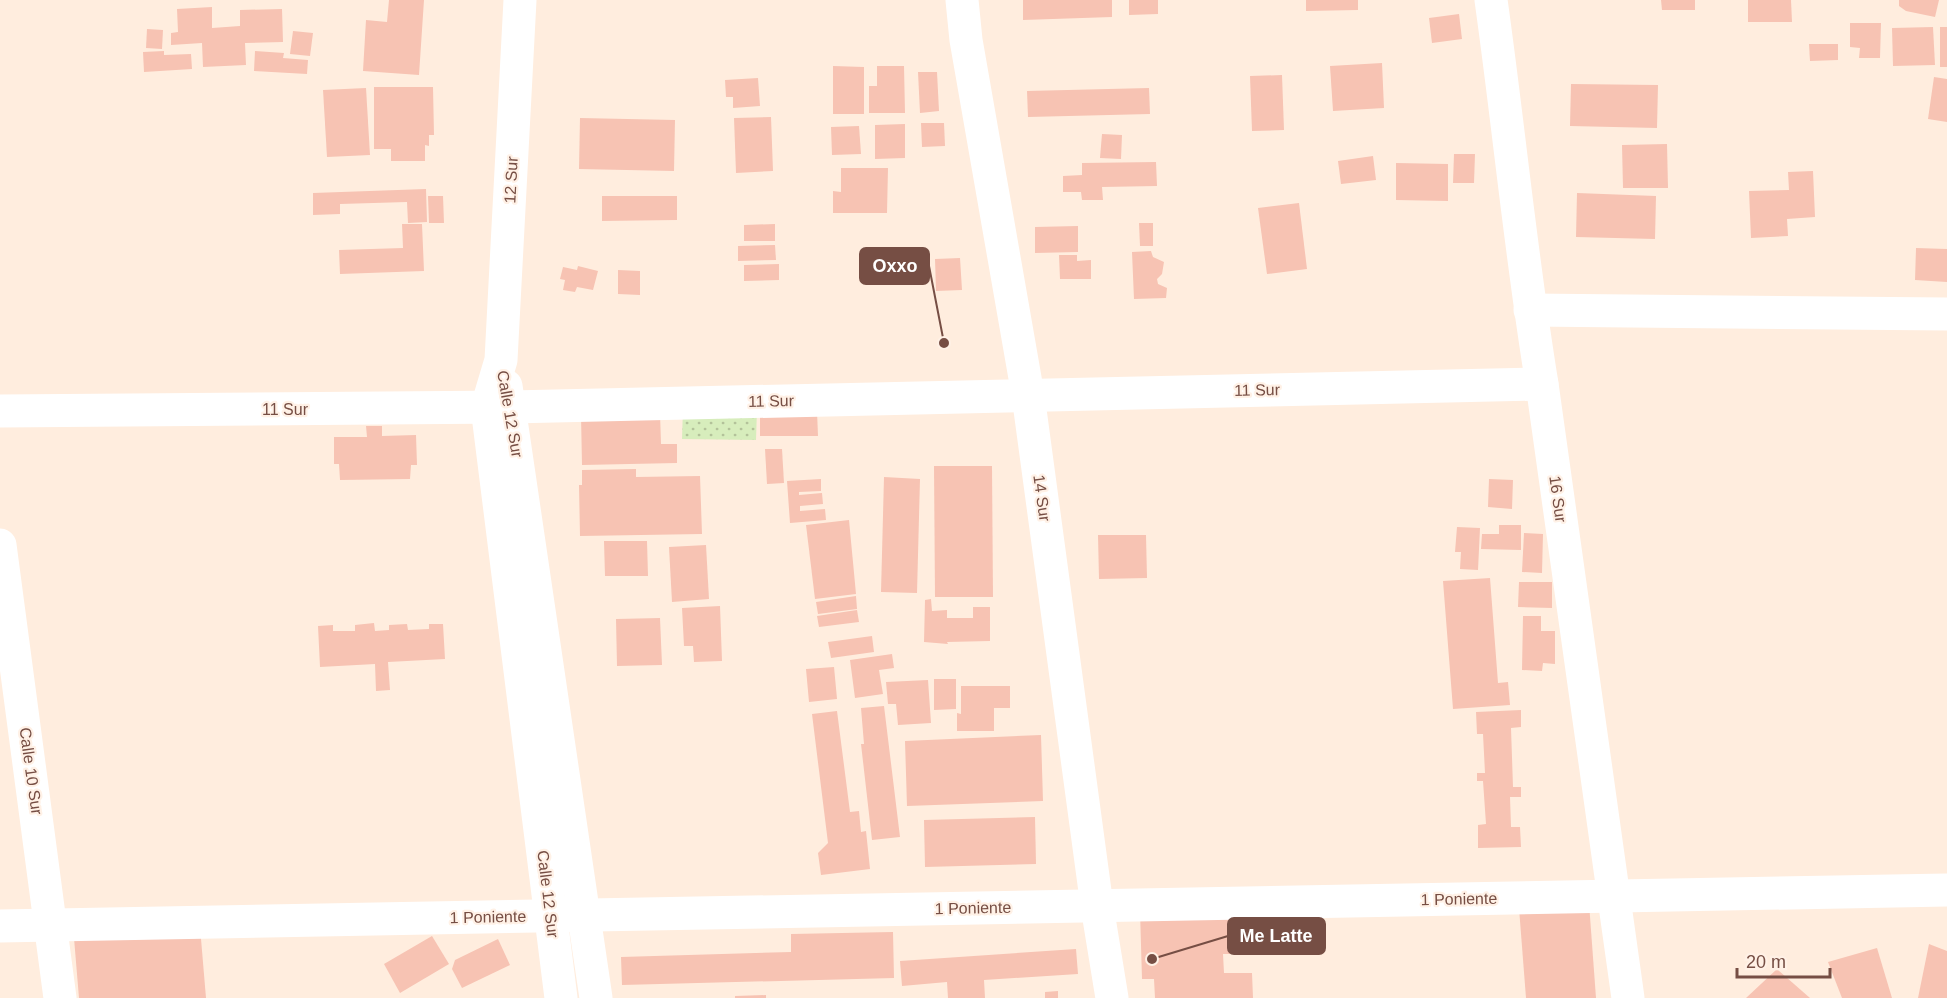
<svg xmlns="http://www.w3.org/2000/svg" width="1947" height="998" font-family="Helvetica,sans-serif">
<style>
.grass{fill:url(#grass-dots)}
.building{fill:#f7c3b3}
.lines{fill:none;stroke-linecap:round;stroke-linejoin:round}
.street{stroke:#fff;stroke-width:33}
.secondary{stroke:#fff;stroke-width:33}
.labels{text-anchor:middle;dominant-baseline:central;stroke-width:4.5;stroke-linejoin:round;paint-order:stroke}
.street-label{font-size:16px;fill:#764e44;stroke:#fff1e6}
.leader{fill:none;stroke:#764e44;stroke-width:2}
.callout-dot{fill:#764e44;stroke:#fff1e6;stroke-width:2}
.callout{fill:#764e44;stroke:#764e44;stroke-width:2}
.callout-label{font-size:18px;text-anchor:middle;font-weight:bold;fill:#fff}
</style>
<defs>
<pattern id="grass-dots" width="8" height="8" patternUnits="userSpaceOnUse" patternTransform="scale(1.5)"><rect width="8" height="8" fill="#d7edbc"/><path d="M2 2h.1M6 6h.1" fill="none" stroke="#b3c29a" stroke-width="1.8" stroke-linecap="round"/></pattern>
</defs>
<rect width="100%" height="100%" fill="#ffedde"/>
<!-- grass -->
<path class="grass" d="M683,407L757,408L756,440L682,439Z"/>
<!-- building -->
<g class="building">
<path d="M389,0H424L419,75L363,71L366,20L387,22Z"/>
<path d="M1023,0H1112V17L1023,20Z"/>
<path d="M1129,0H1158V14L1129,15Z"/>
<path d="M1306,0H1358V10L1306,11Z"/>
<path d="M1661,0H1695V10H1662Z"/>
<path d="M1748,0H1791L1792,22H1748Z"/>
<path d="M1899,0H1939L1935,17L1906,11L1899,6Z"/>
<path d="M212,7V28L240,26V10L282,9L283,42L245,43L246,65L203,67L202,43L171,45V33L178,32L177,9Z"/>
<path d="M1459,14L1462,39L1432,43L1429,18Z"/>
<path d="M1850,23H1881L1880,58H1859L1860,48L1850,47Z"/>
<path d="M1933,27L1935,65L1893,66L1892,28Z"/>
<rect x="1940" y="27" width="7" height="40"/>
<path d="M147,29L163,30L162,49L146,48Z"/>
<path d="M293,31L313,33L310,56L290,54Z"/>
<path d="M1809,44H1838V60L1810,61Z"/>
<path d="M164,51V55L191,54L192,69L144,72L143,52Z"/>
<path d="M255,51L284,53L283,58L308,60L307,74L254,71Z"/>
<path d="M1382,63L1384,108L1333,111L1330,66Z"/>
<path d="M833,66L864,67V114H833Z"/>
<path d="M877,66H904L905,113H869V86H877Z"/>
<path d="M918,72H937L939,111L920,113Z"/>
<path d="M1282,75L1284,130L1252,131L1250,76Z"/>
<path d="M1934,77L1947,79V122L1928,119Z"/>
<path d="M758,78L760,106L733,108V97H726L725,80Z"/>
<path d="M1571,84L1658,85L1657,128L1570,126Z"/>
<path d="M374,87H433L434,135H429V146L425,145V161H391V149H374Z"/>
<path d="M366,88L370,155L327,157L323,90Z"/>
<path d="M1149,88L1150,114L1028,117L1027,91Z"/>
<path d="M771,117L773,171L736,173L734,118Z"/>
<path d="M580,118L675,120L674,171L579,169Z"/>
<path d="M921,123H944L945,146L922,147Z"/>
<path d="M905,124V158L875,159V125Z"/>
<path d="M859,126L861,154L832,155L831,127Z"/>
<path d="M1102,134L1122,135L1121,159L1100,158Z"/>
<path d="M1667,144L1668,188H1623L1622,145Z"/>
<path d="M1454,154H1475L1474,183H1453Z"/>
<path d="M1373,156L1376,180L1341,184L1338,161Z"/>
<path d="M1156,162L1157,186L1102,187L1103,200H1082L1081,192H1063V176L1082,175V163Z"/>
<path d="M1396,163L1448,164V201L1396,200Z"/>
<path d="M841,168H888L887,213H833V191L841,192Z"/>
<path d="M1813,171L1815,217L1787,219L1788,236L1751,238L1749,191L1789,190L1788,172Z"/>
<path d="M426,189L427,222L408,223L407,202L340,204V214L313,215V193Z"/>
<path d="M1577,193L1656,196L1655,239L1576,237Z"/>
<path d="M428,196H443L444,223H429Z"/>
<path d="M602,196H677V220L602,221Z"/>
<path d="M1299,203L1307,269L1267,274L1258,208Z"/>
<path d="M1139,223H1153V246H1140Z"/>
<path d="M402,224H422L424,271L340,274L339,250L403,248Z"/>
<path d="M775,224V241H744V225Z"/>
<path d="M1078,226V252L1035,253V227Z"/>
<path d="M775,245L776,260L738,261V246Z"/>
<path d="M1916,248L1947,249V282L1915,280Z"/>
<path d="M1151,251L1153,257L1164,262L1162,274L1157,279L1158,284L1167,288L1166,298L1134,299L1132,252Z"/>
<path d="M1059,255H1077V261L1091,260V279H1060Z"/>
<path d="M960,258L962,290L936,291L935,259Z"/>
<path d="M779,264V280L744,281V265Z"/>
<path d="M578,266L598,271L593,290L577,287L575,292L563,290L565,280L560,279L563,267L577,270Z"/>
<path d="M618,270L640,271V295L618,294Z"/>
<path d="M760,410L817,411L818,436H760Z"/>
<path d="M660,413L661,444H677V463L582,465L581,415Z"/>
<path d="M366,426H382V436L416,435L417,465H411L410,479L340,480L339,464H334V437H367Z"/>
<path d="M765,449H782L784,483L767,484Z"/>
<path d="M934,466H992L993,597H935Z"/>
<path d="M636,469V477L700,476L702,534L580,536L579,485H582V470Z"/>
<path d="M884,477L920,479L917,593L881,592Z"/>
<path d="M821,479V491L799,492V495L822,493L823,504L800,506V511L825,509L826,520L790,523L787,481Z"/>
<path d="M1489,479L1513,480L1512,509L1488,507Z"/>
<path d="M849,520L856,594L815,599L806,525Z"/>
<path d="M1499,525H1521V550L1481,549L1482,534H1499Z"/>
<path d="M1457,527L1480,528L1478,570L1460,569L1461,552H1455Z"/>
<path d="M1524,533L1543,534L1542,573L1522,572Z"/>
<path d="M1098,535H1146L1147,578L1099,579Z"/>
<path d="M604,541H647L648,576H605Z"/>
<path d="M706,545L709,599L672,602L669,547Z"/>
<path d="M1490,578L1498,683L1508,682L1510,705L1453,709L1443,581Z"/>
<path d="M1519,582H1552V608L1518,607Z"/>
<path d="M856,596L857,609L818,614L816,602Z"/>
<path d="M931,599L932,611L947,610V618H973V607H990V641L947,642L948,644L924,642L925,600Z"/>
<path d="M720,606L722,661L694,662L693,646H684L682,608Z"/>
<path d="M857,610L859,622L819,627L817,616Z"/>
<path d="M1523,616H1541V631H1555V664L1543,663L1542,671L1522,670Z"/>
<path d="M660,618L662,665L617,666L616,619Z"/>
<path d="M374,623L375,631L389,630V625L407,624L408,630L429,629V624H443L445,659L388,662L390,690L376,691L375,664L320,667L318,626L333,625V631H355V625Z"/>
<path d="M872,636L874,652L831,658L828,642Z"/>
<path d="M892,654L894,668L879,670L883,694L855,698L850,660Z"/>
<path d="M834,667L837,699L809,702L806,669Z"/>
<path d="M934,679H956V709L934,710Z"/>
<path d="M928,680L931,723L898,725L896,704H888L886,682Z"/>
<path d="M961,686H1010V708H994V731H957V713L961,714Z"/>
<path d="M884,706L900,837L872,840L861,744H864L861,708Z"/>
<path d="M1521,710V727L1511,728L1513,787H1521V797H1510L1511,827H1520L1521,847L1478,848V825L1486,824L1483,781H1477V773H1485L1483,734H1477L1476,712Z"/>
<path d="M837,711L850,812L859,811L861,832L866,831L870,869L821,875L818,853L828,843L812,714Z"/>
<path d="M1041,735L1043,801L907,806L905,741Z"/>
<path d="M1035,817L1036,864L925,867L924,820Z"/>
<path d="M1589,903L1596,998H1526L1519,908Z"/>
<path d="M1249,908L1250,954H1223L1224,973H1252L1253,998H1155L1154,979H1142L1140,911Z"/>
<path d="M200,927L206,998H79L74,938Z"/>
<path d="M893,932L894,978L622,985L621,957L791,952V934Z"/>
<path d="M432,936L449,964L400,993L384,964Z"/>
<path d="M498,939L510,965L462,988L452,969L455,960Z"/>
<path d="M1929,944L1947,951V998H1918Z"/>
<path d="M1877,948L1892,998H1842L1828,962Z"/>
<path d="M1076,949L1078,974L984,980L985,998H948L947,982L902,986L900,961Z"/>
<path d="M1777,969L1810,998H1746Z"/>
<path d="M1058,991V998H1045V992Z"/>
<path d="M766,995V998H735V996Z"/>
</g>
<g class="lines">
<!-- street -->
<g class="street">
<path d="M520,0L501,360L487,407L561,998"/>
<path d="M962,0L966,40L1028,395L1097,906L1112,998"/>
<path d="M1491,0C1509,128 1521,257 1542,384L1628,998"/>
<path d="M1530,310L1947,314"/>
<path d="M506,386L596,998"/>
<path d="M0,411L511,407L1542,384"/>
<path d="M0,545L60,998"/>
</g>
<!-- secondary -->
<path class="secondary" d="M0,926L1947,890"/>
</g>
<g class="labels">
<!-- street labels -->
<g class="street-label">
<text transform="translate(511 180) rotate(-87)">12 Sur</text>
<text transform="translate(1257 390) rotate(-1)">11 Sur</text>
<text transform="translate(771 401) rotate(-1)">11 Sur</text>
<text x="285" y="409">11 Sur</text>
<text transform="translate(510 414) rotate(80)">Calle 12 Sur</text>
<text transform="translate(1042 498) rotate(82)">14 Sur</text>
<text transform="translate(1558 499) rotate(82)">16 Sur</text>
<text transform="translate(31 771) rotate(82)">Calle 10 Sur</text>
<text transform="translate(548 894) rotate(83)">Calle 12 Sur</text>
<text transform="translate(1459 899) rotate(-1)">1 Poniente</text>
<text transform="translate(973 908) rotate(-1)">1 Poniente</text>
<text transform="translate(488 917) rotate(-1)">1 Poniente</text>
</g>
</g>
<!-- callouts -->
<path class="leader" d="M944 343L929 266M1152 959L1228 936"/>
<g class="callout-dot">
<circle cx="944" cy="343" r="6"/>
<circle cx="1152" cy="959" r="6"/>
</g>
<g class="callout">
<rect x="860" y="248" width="69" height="36" rx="6"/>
<rect x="1228" y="918" width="97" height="36" rx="6"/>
</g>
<g class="callout-label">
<text x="895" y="272">Oxxo</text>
<text x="1276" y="942">Me Latte</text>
</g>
<!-- scale -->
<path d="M1737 968v9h93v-9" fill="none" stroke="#764e44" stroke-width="3"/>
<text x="1746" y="968" font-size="18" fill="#764e44" stroke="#fff1e6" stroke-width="4.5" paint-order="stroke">20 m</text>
</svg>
